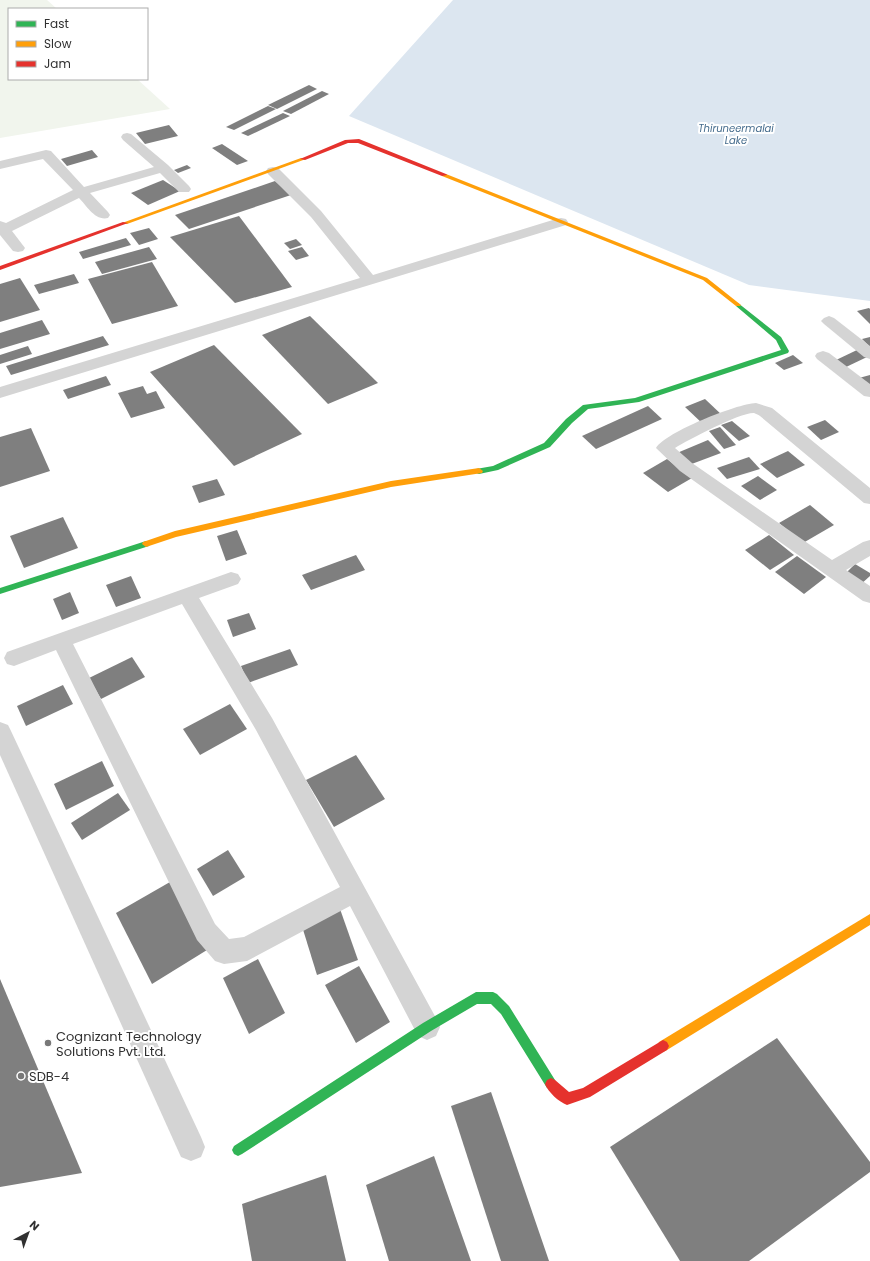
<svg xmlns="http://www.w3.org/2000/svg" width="870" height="1261" font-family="Poppins,sans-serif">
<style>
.green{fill:#f1f5ed}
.water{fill:#dce6f0}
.building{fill:#7f7f7f}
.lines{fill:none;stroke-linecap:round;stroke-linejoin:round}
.street{fill:#d4d4d4;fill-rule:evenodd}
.fast{fill:#30b455;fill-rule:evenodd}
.slow{fill:#ff9f0a;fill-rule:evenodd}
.jam{fill:#e5322d;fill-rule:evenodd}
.poi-dot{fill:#787878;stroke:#fff;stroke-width:1.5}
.labels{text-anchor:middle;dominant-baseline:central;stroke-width:4;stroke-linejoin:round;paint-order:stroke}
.far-water-label{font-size:10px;font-style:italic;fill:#446b8c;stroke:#fff}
.near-poi-label{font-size:13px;fill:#303030;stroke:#fff;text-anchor:start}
</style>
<rect width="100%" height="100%" fill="#fff"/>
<!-- green -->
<path class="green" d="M0,0H47L57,9H9V79H137L170,109L0,138Z"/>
<!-- water -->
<path class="water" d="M453,0H870V301L749,285L349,116Z"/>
<!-- building -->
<g class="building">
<path d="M309,85L317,89L277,109L268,105Z"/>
<path d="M322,91L329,94L291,114L283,111Z"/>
<path d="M268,106L276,109L234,130L226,127Z"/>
<path d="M283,113L290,116L248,136L241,133Z"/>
<path d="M169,125L178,136L145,144L136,133Z"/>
<path d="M222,144L248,161L237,165L212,148Z"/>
<path d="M92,150L98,157L67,166L61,159Z"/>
<path d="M187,165L191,168L178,173L174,170Z"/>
<path d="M163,180L180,191L148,205L131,193Z"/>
<path d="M275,181L291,195L189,229L175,215Z"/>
<path d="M239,216L292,287L235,303L170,237Z"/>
<path d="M149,228L158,239L139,245L130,233Z"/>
<path d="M126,238L131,245L83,259L79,252Z"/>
<path d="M296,239L302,245L290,249L284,243Z"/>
<path d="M149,247L157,259L102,274L95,262Z"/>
<path d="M302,247L309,256L296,260L288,251Z"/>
<path d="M152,262L178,306L112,324L88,279Z"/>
<path d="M74,274L79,283L39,294L34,285Z"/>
<path d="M20,278L40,310L0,322V284Z"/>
<path d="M869,308L870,309V324L857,311Z"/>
<path d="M310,316L378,383L328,404L262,335Z"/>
<path d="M42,320L50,334L0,349V333Z"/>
<path d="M103,336L109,345L11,375L6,366Z"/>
<path d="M870,337V347L862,339Z"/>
<path d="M214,345L302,434L234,466L150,372Z"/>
<path d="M28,346L32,354L0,364V355Z"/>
<path d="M857,350L867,357L844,368L834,361Z"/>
<path d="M793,355L803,363L784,370L775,363Z"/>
<path d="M870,375V386L859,378Z"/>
<path d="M106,376L111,385L68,399L63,390Z"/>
<path d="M143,386L147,394L156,391L165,408L131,418L118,393Z"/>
<path d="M705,399L723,416L703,424L685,407Z"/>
<path d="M648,406L662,419L596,449L582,436Z"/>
<path d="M825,420L839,432L821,440L807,427Z"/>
<path d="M732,421L750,436L739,441L721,425Z"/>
<path d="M720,427L736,445L724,449L709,431Z"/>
<path d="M31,428L50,471L0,487V437Z"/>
<path d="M708,440L721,453L689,465L677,453Z"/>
<path d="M788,451L805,465L777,478L760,464Z"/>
<path d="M749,457L760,469L727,479L717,468Z"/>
<path d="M667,459L692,478L668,492L643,473Z"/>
<path d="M758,476L777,490L760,500L741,486Z"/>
<path d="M217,479L225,495L199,503L192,486Z"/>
<path d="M810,505L834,525L803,543L779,523Z"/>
<path d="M63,517L78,548L24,568L10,536Z"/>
<path d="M237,530L247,554L226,561L217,536Z"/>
<path d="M769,535L794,555L770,570L745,550Z"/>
<path d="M356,555L365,570L311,590L302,575Z"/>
<path d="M797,556L826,577L804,594L775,572Z"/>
<path d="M855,564L870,573V576L860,585L844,575Z"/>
<path d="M131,576L141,598L116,607L106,585Z"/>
<path d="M70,592L79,613L62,620L53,599Z"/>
<path d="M249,613L256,629L233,637L227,620Z"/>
<path d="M290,649L298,665L248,683L241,666Z"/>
<path d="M132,657L145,677L101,699L89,678Z"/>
<path d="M63,685L73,704L26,726L17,706Z"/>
<path d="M230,704L247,729L200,755L183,729Z"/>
<path d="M356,755L385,799L334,827L306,780Z"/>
<path d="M102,761L114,786L66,810L54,784Z"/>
<path d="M118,793L130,810L82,840L71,823Z"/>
<path d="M228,850L245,877L213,896L197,869Z"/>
<path d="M170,882L207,950L152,984L116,913Z"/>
<path d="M340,909L358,960L317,975L301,923Z"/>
<path d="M258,959L285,1013L249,1034L223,978Z"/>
<path d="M359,966L390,1022L356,1043L325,985Z"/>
<path d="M0,979L82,1173L0,1187Z"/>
<path d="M777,1038L870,1162V1172L749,1261H680L610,1147Z"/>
<path d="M491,1092L549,1261H501L451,1106Z"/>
<path d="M434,1156L471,1261H389L366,1185Z"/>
<path d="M326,1175L346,1261H252L242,1204Z"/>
</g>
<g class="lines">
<!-- street -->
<g class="street">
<path d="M127,133L131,134L168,165L189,186L191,189L189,192H179L160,173L90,193L108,212L110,215L108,218C95,221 87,206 79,198L12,231L25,248L23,251L18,252L13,251L0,235V221L6,223L73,190L43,159L0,169V161L46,150L51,151L84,187L154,167L123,140L121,137L123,134Z"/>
<path d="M273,167L278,168L321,211L373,275L556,219L561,218L566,219L568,222L566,225L0,398V387L360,278L311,217L268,174L266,171L268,168Z"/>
<path d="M829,316L834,318L870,346V359L864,357L824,324L821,321L824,318Z"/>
<path d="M823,351L829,353L870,384V397L864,396L817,359L815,356L817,353Z"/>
<path d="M756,403L772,408L870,488V504L864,503L760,416C759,415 756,414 754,413C741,412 688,440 675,448L692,463L832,560L863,542L870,540V556L846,570L870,586V603L863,601L680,471L656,448C666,432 736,404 756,403Z"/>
<path d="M231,572L238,574L241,579L238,584L199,598L272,718L436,1018L440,1027L436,1036L427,1040L418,1036L350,906L247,961L224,964L215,961L197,940L56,650L14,666L7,664L4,658L7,652ZM182,604L256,730L340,887L244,937L229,939L215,924L73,644Z"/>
<path d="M0,722L8,725L11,731L201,1137L205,1147L201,1157L191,1161L181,1157L0,755Z"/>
</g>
<!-- fast -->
<g class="fast">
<path d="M738,303L781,337L789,351L788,353L639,402L588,409L572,423L550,447L498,470L479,474L476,473L475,471L476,469L493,466L544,443L566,419L583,405L635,398L781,350L776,340L736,306V304Z"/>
<path d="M146,541L149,542L150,544L149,546L0,594V588Z"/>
<path d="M476,992H493L497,994L509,1006L555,1080L557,1084L555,1088L551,1090L547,1088L501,1014L491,1004H477L431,1031L242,1154L238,1156L234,1154L232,1150L234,1146L423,1023Z"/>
</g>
<!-- slow -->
<g class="slow">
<path d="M301,158L306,159L127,224L122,223Z"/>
<path d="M442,174H446L707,278L741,305L740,306H736L703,280L442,176Z"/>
<path d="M479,468L483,471L482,473L391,487L176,537L146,547L142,544L143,542L175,531L391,481Z"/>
<path d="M870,914V925L667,1050L663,1052L659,1050L657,1046L659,1042Z"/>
</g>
<!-- jam -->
<g class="jam">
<path d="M359,139L446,174L447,175L442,176L358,143H348L305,160L300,159L345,140Z"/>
<path d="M123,222L128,223L0,270V266Z"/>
<path d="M663,1040L667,1042L669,1046L667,1050L590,1097L567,1105C559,1102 548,1092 545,1084L547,1080L551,1078L555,1080L569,1092L583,1088Z"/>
</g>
</g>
<!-- markers -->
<g class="poi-dot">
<circle cx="48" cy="1043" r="4"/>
<circle cx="21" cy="1076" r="4"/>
</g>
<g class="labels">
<!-- far-water labels -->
<g class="far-water-label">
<text x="736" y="128">Thiruneermalai<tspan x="736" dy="12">Lake</tspan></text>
</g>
<!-- near-poi labels -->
<g class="near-poi-label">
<text x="56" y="1036">Cognizant Technology<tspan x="56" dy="15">Solutions Pvt. Ltd.</tspan></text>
<text x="29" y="1076">SDB-4</text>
</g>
</g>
<!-- legend -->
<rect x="8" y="8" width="140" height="72" fill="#ffffff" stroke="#acacac"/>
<rect x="16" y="21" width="20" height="6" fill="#30b455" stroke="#acacac"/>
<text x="44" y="28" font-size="12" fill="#303030">Fast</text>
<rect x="16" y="41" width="20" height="6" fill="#ff9f0a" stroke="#acacac"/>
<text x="44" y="48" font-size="12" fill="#303030">Slow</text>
<rect x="16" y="61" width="20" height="6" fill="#e5322d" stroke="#acacac"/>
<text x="44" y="68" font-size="12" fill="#303030">Jam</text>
<!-- north arrow -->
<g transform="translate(28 1233) rotate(41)" stroke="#ffffff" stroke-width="3" paint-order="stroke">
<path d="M0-3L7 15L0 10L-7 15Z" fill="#303030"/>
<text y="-6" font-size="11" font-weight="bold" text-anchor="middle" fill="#303030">N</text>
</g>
</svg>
